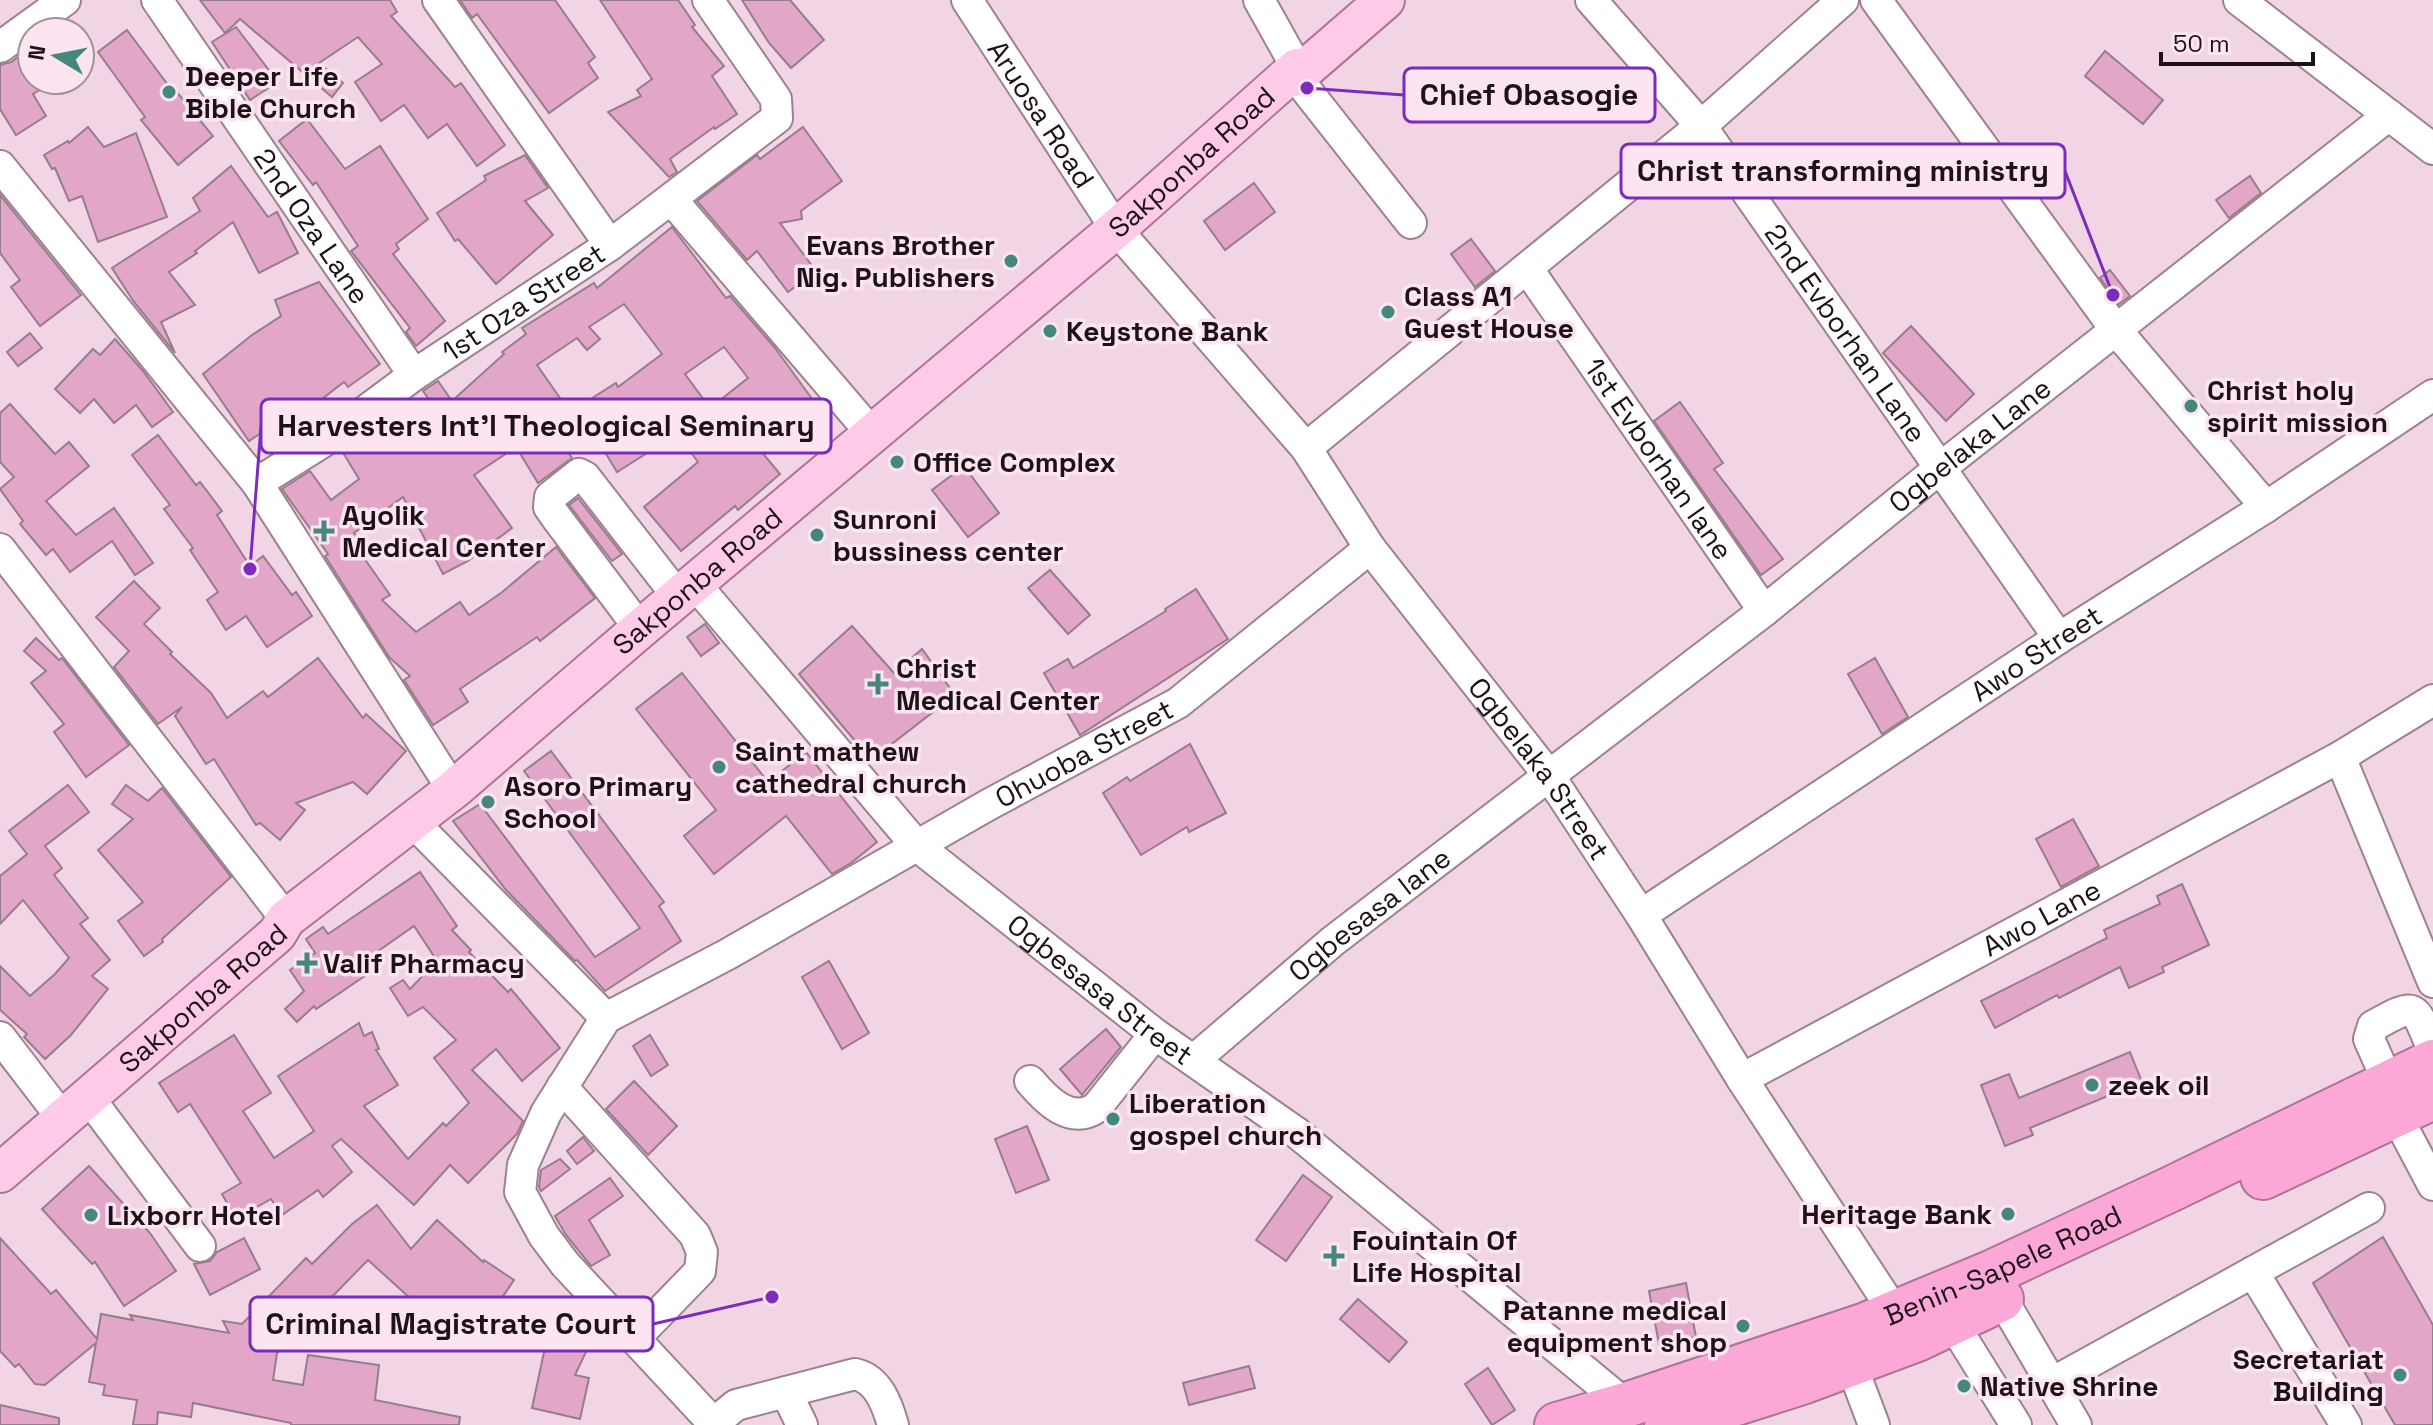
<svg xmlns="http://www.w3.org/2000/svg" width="2433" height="1425" font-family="'Space Grotesk',sans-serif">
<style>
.building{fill:#e2a6c8;stroke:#977d8c;stroke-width:2;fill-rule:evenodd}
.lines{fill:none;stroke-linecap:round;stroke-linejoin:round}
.minor-casing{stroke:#9c8290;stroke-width:34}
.major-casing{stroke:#ad7494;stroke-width:42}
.highway-casing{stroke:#ad7494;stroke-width:48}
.minor{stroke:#fff;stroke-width:30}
.major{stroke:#fdcbe8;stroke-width:38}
.highway{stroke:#fba8d8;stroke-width:44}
.poi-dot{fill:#44877b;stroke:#fce4f1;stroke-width:3}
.labels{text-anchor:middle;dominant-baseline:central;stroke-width:7;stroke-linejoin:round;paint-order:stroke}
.poi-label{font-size:28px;font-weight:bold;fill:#1c1217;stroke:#fce4f1;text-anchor:start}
.street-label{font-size:28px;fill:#1c1217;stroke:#fce4f1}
.leader{fill:none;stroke:#7b2cbf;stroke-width:3}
.callout-dot{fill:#7b2cbf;stroke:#fce4f1;stroke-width:3}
.callout{fill:#fce4f1;stroke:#7b2cbf;stroke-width:3}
.callout-label{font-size:30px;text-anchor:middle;font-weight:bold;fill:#1c1217}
</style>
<rect width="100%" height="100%" fill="#f2d5e5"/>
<!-- building -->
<g class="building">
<path d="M200,0H390L397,12L391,16L455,87L461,83L505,145L477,166L447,124L428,138L404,105L381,121L355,82L382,64L358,37L319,63L343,83L332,97L240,19L225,33Z"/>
<path d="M460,0H555L595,57L588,63L598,78L549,113L477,14L472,18Z"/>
<path d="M600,0H678L695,25L692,27L724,66L712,76L737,114L715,129L714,127L670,159L677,172L669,177L608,112L641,96L637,90L652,79Z"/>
<path d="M742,0H790L824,40L791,68L769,43Z"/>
<path d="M236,27L278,82L250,100L212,42Z"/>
<path d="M127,30L174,93L176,91L213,136L178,165L141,120L145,117L98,52Z"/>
<path d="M32,46V80H56L33,94L46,116L16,135L0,109V65L11,62Z"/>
<path d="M2105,51L2163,100L2143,124L2085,76Z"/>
<path d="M307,119L345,169L380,146L428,219L396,244L399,249L393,254L445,321L416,346L406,332L410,328L351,251L358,246L316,182L313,185L279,141Z"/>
<path d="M88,127L104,147L136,133L167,217L98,242L82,196L69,201L55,168L52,169L44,155L68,141L69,143Z"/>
<path d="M803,127L842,181L801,211L802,219L780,223L816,271L788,292L757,251L747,260L697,201L757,155L760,159Z"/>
<path d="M525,155L548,188L525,201L553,235L496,284L458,239L455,241L437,213L486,180L484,176Z"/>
<path d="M231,166L268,217L277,212L298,253L259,273L233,222L195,251L197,253L169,272L195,305L161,322L175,353L134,302L112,268L200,211L193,198Z"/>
<path d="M2250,176L2261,193L2229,218L2216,200Z"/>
<path d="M1254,183L1275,212L1225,250L1204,221Z"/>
<path d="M0,195L81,295L40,326L11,287L20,280L0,253Z"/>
<path d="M672,227L726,298L730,296L775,348L818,407L760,450L780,474L738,510L735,506L681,551L644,507L698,462L677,434L617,472L578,407L616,383L618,387L662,354L624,304L589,327L600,339L587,350L577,338L537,365L560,398L540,414L555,431L572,458L538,483L516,447L474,475L512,528L468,561L443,574L403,497L354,533L364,547L359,551L390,595L382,600L416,632L460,602L469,615L501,593L556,547L595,598L540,641L537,637L460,689L468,702L433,725L404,680L410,676L389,657L325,556L328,554L282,489L310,471L331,500L359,479L342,451L359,438L362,443L397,425L430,401L423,391L438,381L452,401L504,354L502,352L526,334L522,328L594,283L597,288ZM724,347L748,378L710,408L685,374Z"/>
<path d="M1471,239L1495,271L1475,287L1451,254Z"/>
<path d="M2110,270L2130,296L2119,304L2100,278Z"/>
<path d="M319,282L380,364L348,387L344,382L291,423L286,416L249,441L203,374L252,335L281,316L275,300Z"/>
<path d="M1911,326L1974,394L1946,421L1883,353Z"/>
<path d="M30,333L42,348L18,366L7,352Z"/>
<path d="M115,339L143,371L173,412L152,427L136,405L114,423L94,399L80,413L55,389L93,349L100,355Z"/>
<path d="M1680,402L1723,463L1714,469L1783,559L1761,575L1654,421Z"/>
<path d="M10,404L55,454L69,442L89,466L46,501L76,535L114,508L153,563L135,575L112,541L70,572L53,549L46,555L20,524L23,521L0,489L14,477L0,462V413Z"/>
<path d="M158,435L196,485L200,482L222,511L217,515L250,566L263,556L292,595L296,592L312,616L267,647L246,616L226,630L207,600L218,592L190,550L193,548L164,509L170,505L132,455Z"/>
<path d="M964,466L999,513L968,537L932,490Z"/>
<path d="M578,498L622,554L612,561L569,505Z"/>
<path d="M1050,570L1090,615L1068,634L1028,588Z"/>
<path d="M134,581L160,608L144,624L172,652L170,654L211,693L227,718L263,691L268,697L318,658L363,718L366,714L406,751L367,794L353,782L296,803L305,810L280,840L260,823L256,825L214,759L206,764L175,716L182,707L158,724L114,667L129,651L96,617Z"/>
<path d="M1196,589L1228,639L1080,735L1044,673L1068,659L1073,668L1166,611L1165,609Z"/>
<path d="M705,624L719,643L701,656L687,637Z"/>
<path d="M852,626L894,673L922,649L955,695L871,760L799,674Z"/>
<path d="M36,638L59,660L62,658L129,745L86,777L54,732L64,724L31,683L46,671L24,651Z"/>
<path d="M1875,658L1908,717L1882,734L1848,674Z"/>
<path d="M682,673L768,782L806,752L877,842L851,863L832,874L786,816L714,874L684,836L716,810L636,709Z"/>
<path d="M1190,744L1226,813L1189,832L1187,827L1141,855L1103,793L1127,777L1130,781Z"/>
<path d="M551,751L664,902L659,906L681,941L605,991L577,960L575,961L506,890L453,821L480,804L595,957L640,928L524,771Z"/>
<path d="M68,785L89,812L45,846L62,868L54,875L88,918L80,924L110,960L92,976L108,989L71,1035L45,1059L24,1037L27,1034L0,1010V966L30,996L55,974L69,958L23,900L0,924V876L27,854L9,831Z"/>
<path d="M126,785L148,801L162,788L231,877L162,939L163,942L144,956L118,921L143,902L98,850L133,819L112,804Z"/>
<path d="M2073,819L2099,866L2061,887L2036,839Z"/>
<path d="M420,872L457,926L452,930L471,950L469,952L508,992L511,989L560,1048L522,1081L496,1049L472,1070L523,1121L517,1134L468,1183L450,1165L414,1205L341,1139L332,1146L352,1172L323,1197L318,1190L282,1215L271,1199L236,1219L222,1194L241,1183L190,1104L178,1112L159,1083L234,1035L271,1093L243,1111L274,1158L314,1131L278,1076L359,1023L364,1036L372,1032L379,1049L376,1050L398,1085L364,1106L408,1159L443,1123L446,1126L469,1103L434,1058L456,1040L423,1007L408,1016L390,988L403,980L410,989L437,961L414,926L374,954L381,965L316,1009L314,1006L297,1022L285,1009L304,991L290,970L315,953L306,939L323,927L328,934Z"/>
<path d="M2182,884L2209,945L2162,967L2164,972L2129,988L2120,967L2059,998L2057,995L1995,1028L1981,1001L2107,938L2104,930L2160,904L2157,896Z"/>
<path d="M829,961L869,1033L842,1049L802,977Z"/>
<path d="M1106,1029L1121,1047L1082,1095L1060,1069Z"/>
<path d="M650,1035L668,1065L651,1076L633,1046Z"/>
<path d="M2130,1052L2142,1082L2030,1128L2033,1135L2005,1146L1981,1085L2009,1074L2019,1098Z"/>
<path d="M634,1081L677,1126L648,1155L606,1109Z"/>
<path d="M1027,1126L1049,1180L1016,1193L995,1139Z"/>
<path d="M583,1137L594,1151L577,1164L567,1151Z"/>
<path d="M560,1159L570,1169L541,1191L539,1187L541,1170Z"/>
<path d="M89,1166L150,1233L176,1271L124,1306L95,1262L92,1264L42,1209Z"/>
<path d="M1303,1175L1332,1197L1286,1261L1256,1240Z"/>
<path d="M610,1178L623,1196L589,1220L610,1255L591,1266L566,1235L555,1216Z"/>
<path d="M377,1205L411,1249L437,1220L483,1262L484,1260L514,1280L474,1339L425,1305L422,1309L368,1260L277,1353L273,1380L303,1385L308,1355L379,1365L375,1400L460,1417L459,1425H291V1423L193,1403L191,1417L158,1412L157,1425H133L137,1400L103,1395L105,1385L89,1382L96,1343L45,1385L35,1384L19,1364L15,1367L0,1351V1238L51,1294L56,1290L97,1339L101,1314L133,1320L130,1315L229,1333L223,1321L242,1324L306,1258L312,1264L352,1224Z"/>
<path d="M2383,1237L2433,1325V1425H2395L2313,1283Z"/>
<path d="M244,1238L260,1269L210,1295L194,1264L210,1261L217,1252Z"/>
<path d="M1686,1283L1696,1337L1659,1344L1649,1291Z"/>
<path d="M1358,1299L1407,1342L1389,1362L1340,1319Z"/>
<path d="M554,1318L593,1337L575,1375L589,1378L580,1419L532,1408L546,1343L543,1341Z"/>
<path d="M1249,1366L1255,1388L1189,1405L1183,1383Z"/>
<path d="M1488,1368L1515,1410L1492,1425L1465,1384Z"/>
<path d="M0,1405L59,1418V1425H0Z"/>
</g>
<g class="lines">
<!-- minor casing -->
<g class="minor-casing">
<g id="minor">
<path id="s1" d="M157,0L414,375"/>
<path d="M438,0L610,245"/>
<path id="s2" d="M967,0L1116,229L1306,448L1370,548L1550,777L1641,915L1742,1079L1895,1313L1905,1325"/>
<path d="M1259,0L1297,68"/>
<path id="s3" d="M1591,0L1701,126L2059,638"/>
<path d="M1876,0L2116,330L2266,507"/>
<path d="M2239,0L2433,149"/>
<path d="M0,47L65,0"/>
<path d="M1296,77L1411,223"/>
<path d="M0,166L257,483L453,790"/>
<path d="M672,200L873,435"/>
<path id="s4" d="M1527,268L1764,611"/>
<path d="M1306,448L1701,126L1843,0"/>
<path id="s5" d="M257,483L332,436L414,375L610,245L777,118L776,99L708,0"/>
<path d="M0,549L286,919"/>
<path id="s6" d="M695,584L916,845L1155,1034L1297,1133L1626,1405"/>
<path d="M640,629L556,517L549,507L550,497L579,474L585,477L679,598"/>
<path d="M2340,757L2433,982"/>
<path d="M413,822L606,1018"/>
<path id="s7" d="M1641,915L2059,638L2266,507L2433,395"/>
<path d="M0,1037L63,1119"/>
<path id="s8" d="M1194,1060L1333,941L1764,611L1939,469L2389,115"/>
<path id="s9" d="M1742,1079L2340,757L2433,700"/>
<path d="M1030,1081C1046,1100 1070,1125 1096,1108L1155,1034"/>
<path d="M2388,1082L2369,1039L2373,1026C2419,1001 2413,1004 2433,1050"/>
<path d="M562,1087L695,1235L702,1252L700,1271L635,1338"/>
<path d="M89,1098L200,1246"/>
<path d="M2396,1115L2433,1185"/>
<path d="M2253,1272L2369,1208"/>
<path d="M2002,1299L2076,1425"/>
<path d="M1945,1307L1952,1322L2016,1425"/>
<path d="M1851,1364L1874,1425"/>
<path d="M2052,1383L2253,1272L2346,1425"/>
<path d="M786,1392L802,1425"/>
<path d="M714,1423L736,1405L855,1374C878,1379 887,1404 893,1425"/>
<path id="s10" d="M715,1425L565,1264L544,1236L520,1192L523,1165L546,1113L606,1018L728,954L988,805L1178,703L1370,548"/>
</g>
</g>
<!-- major casing -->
<g class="major-casing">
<g id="major">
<path id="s11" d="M0,1173L277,934L286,919L453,790L640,629L1116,229L1297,68L1296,77L1385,0"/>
</g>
</g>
<!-- highway casing -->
<g class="highway-casing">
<g id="highway">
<path d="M2263,1177L2433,1097"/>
<path id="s12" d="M1557,1425L1626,1405L1866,1325L1991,1273L2171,1189L2433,1062"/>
<path d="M1667,1425L1802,1382L1917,1339L2001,1299"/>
</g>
</g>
<!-- minor -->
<use href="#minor" class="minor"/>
<!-- major -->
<use href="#major" class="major"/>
<!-- highway -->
<use href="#highway" class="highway"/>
</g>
<!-- markers -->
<g class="poi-dot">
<circle cx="169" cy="92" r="8"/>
<circle cx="1011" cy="261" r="8"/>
<circle cx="1388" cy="312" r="8"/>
<circle cx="1050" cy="331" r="8"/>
<circle cx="2191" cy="406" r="8"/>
<circle cx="897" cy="462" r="8"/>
<path d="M320 519h8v8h8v8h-8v8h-8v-8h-8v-8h8z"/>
<circle cx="817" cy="535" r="8"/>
<path d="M874 672h8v8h8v8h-8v8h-8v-8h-8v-8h8z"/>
<circle cx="719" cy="767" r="8"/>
<circle cx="488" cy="802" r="8"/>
<path d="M303 951h8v8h8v8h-8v8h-8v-8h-8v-8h8z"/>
<circle cx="2092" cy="1085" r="8"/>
<circle cx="1113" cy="1119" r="8"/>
<circle cx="2008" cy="1214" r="8"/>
<circle cx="91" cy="1215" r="8"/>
<path d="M1330 1244h8v8h8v8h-8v8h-8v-8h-8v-8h8z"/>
<circle cx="1743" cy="1326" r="8"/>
<circle cx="2400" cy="1375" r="8"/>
<circle cx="1964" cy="1386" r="8"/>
</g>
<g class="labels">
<!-- poi labels -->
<g class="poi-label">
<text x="185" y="76">Deeper Life<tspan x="185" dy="32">Bible Church</tspan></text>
<text x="995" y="245" text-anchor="end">Evans Brother<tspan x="995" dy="32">Nig. Publishers</tspan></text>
<text x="1404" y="296">Class A1<tspan x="1404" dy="32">Guest House</tspan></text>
<text x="1066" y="331">Keystone Bank</text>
<text x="2207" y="390">Christ holy<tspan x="2207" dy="32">spirit mission</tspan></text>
<text x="913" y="462">Office Complex</text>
<text x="342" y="515">Ayolik<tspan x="342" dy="32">Medical Center</tspan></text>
<text x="833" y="519">Sunroni<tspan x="833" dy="32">bussiness center</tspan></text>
<text x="896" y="668">Christ<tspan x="896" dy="32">Medical Center</tspan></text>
<text x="735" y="751">Saint mathew<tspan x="735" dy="32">cathedral church</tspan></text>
<text x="504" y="786">Asoro Primary<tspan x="504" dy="32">School</tspan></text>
<text x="323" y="963">Valif Pharmacy</text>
<text x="2108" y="1085">zeek oil</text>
<text x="1129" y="1103">Liberation<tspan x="1129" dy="32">gospel church</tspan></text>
<text x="1992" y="1214" text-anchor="end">Heritage Bank</text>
<text x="107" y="1215">Lixborr Hotel</text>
<text x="1352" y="1240">Fouintain Of<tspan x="1352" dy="32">Life Hospital</tspan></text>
<text x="1727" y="1310" text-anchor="end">Patanne medical<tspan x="1727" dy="32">equipment shop</tspan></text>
<text x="2384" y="1359" text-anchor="end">Secretariat<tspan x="2384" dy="32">Building</tspan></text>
<text x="1980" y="1386">Native Shrine</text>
</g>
<!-- street labels -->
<g class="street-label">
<text stroke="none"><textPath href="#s2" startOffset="136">Aruosa Road</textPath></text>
<text stroke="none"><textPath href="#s11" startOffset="1564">Sakponba Road</textPath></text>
<text stroke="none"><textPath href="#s1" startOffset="274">2nd Oza Lane</textPath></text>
<text stroke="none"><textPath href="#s5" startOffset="322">1st Oza Street</textPath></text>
<text stroke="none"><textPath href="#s3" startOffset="420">2nd Evborhan Lane</textPath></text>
<text stroke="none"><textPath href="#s8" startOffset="990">Ogbelaka Lane</textPath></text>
<text stroke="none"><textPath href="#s4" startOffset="232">1st Evborhan lane</textPath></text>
<text stroke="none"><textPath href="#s11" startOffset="916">Sakponba Road</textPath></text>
<text stroke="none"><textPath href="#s7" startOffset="474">Awo Street</textPath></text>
<text stroke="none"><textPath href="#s10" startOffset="1048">Ohuoba Street</textPath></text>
<text stroke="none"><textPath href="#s2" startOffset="960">Ogbelaka Street</textPath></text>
<text stroke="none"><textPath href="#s8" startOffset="228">Ogbesasa lane</textPath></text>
<text stroke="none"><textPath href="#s9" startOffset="340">Awo Lane</textPath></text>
<text stroke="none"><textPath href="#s6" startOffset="576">Ogbesasa Street</textPath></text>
<text stroke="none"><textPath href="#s11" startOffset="268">Sakponba Road</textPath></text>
<text stroke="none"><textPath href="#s12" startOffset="474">Benin-Sapele Road</textPath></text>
</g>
</g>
<!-- callouts -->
<path class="leader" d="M1307 88L1404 95M2113 295L2065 171M250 569L261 426M772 1297L653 1324"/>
<g class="callout-dot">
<circle cx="1307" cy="88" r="8"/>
<circle cx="2113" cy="295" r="8"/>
<circle cx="250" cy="569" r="8"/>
<circle cx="772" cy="1297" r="8"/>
</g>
<g class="callout">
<rect x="1404" y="68" width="251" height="54" rx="8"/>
<rect x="1621" y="144" width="444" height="54" rx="8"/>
<rect x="261" y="399" width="570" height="54" rx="8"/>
<rect x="250" y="1297" width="403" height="54" rx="8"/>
</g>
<g class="callout-label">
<text x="1529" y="105">Chief Obasogie</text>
<text x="1843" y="181">Christ transforming ministry</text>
<text x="546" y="436">Harvesters Int'l Theological Seminary</text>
<text x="451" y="1334">Criminal Magistrate Court</text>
</g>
<!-- north arrow -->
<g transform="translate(56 56) rotate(280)"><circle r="38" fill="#fce4f1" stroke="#a2909a" stroke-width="2"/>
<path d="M0-6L14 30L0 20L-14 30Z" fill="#44877b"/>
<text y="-12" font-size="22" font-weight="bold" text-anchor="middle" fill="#1c1217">N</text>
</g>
<!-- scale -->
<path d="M2161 52v12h152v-12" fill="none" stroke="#1c1217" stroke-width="4"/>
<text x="2173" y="52" font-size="24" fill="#1c1217" stroke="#fce4f1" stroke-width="6" paint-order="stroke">50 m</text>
</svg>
